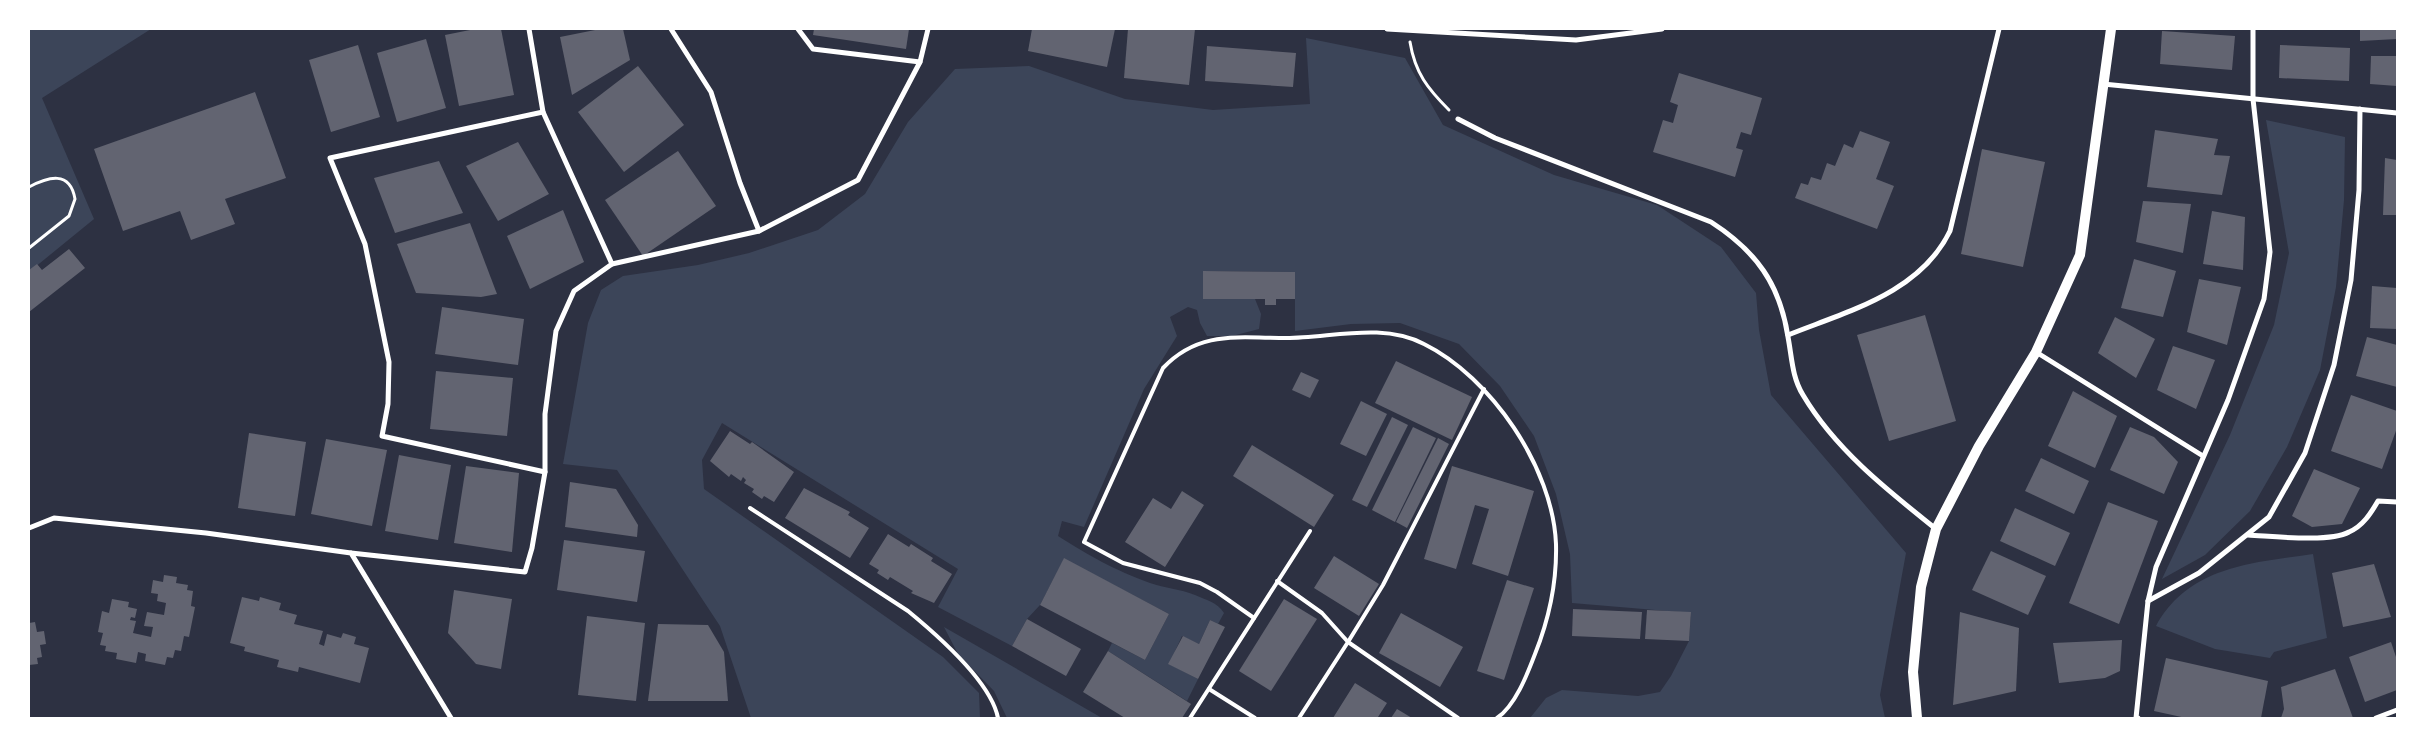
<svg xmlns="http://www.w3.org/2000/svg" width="2426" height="747" font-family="'Zilla Slab',serif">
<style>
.green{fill:#3c4559}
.building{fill:#626471}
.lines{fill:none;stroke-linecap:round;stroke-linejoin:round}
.path{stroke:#fff;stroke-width:3}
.service{stroke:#fff;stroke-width:4}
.minor{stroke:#fff;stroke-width:5}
.secondary{stroke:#fff;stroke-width:10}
</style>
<rect width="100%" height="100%" fill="#2d3142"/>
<!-- green -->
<g class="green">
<path d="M29,29H151L42,98L94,219L29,272Z"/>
<path d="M1306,38L1405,58L1443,125L1554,175L1657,205L1721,247L1756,293L1759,330L1771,395L1906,553L1880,695L1885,718H1530L1546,698L1562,690L1638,696L1660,692L1671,676L1689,641L1691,613L1572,603L1570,554L1556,494L1534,436L1500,386L1459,344L1400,323L1351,324L1295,331V272L1203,271V299H1255L1261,314L1259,329L1232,336H1207L1200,323L1197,310L1188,307L1170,317L1177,336L1144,389L1084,527L1062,521L1058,536C1090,556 1114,570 1150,583C1165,588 1180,589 1195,595C1206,600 1217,602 1224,613L1218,624L1210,620L1199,644L1182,636L1169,664L1198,679L1187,701L1108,651L1112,643L1145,660L1169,614L1064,559L1040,605L1027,619L1012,646L938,607L958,569L722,423L702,460L704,489L943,657L979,693L980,718H751L720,626L617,470L563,464L588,323L601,290L623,276L698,265L749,253L818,230L865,194L908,122L955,69L1029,66L1125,99L1213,110L1310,104Z"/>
<path d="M2266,120L2345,137L2344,200L2336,287L2320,370L2287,447L2250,511L2205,555L2162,579L2230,435L2274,325L2289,253Z"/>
<path d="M2313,554L2327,638L2274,652L2270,658L2215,649L2156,626C2189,566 2252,563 2313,554Z"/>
<path d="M944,627L1102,718H1007L994,691L958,654Z"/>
</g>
<!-- building -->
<g class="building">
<path d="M475,29H501L514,95L459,106L445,35Z"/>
<path d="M600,29H623L630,60L572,95L560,37Z"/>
<path d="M814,29H909L906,49L813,35Z"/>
<path d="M1032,29H1115L1107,67L1028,51Z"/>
<path d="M1128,29H1195L1189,85L1124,78Z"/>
<path d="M2360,29H2397V39L2360,41Z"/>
<path d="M2162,31L2235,36L2232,70L2160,64Z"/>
<path d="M426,39L446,108L397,122L377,53Z"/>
<path d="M358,45L380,117L331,132L309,60Z"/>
<path d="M2280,45L2350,48L2349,81L2279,78Z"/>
<path d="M1207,46L1296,53L1293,87L1205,81Z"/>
<path d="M2371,56H2397V86L2370,84Z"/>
<path d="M638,66L684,125L624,172L578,112Z"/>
<path d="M1679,73L1762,98L1751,135L1741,132L1736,148L1743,150L1735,177L1653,152L1663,120L1673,123L1678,105L1670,102Z"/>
<path d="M255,92L286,178L225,199L235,224L191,240L180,211L123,231L94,149Z"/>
<path d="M2155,130L2218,139L2214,155L2230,156L2222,195L2147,187Z"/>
<path d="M1860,131L1890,142L1876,179L1894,186L1877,229L1795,198L1801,183L1808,185L1811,177L1821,180L1827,163L1835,166L1844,144L1853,148Z"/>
<path d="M518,142L549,194L498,221L466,166Z"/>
<path d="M1982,149L2045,162L2023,267L1961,254Z"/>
<path d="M678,151L716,206L643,256L605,200Z"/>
<path d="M2385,158L2397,160V215H2383Z"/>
<path d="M439,161L463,213L395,233L374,178Z"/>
<path d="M2143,201L2191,204L2183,253L2136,242Z"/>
<path d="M563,210L584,262L530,289L507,236Z"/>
<path d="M2212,211L2245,217L2243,270L2203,264Z"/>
<path d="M470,223L497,294L481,297L416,293L397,244Z"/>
<path d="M69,249L85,268L29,312V270L37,264L42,270Z"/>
<path d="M2134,259L2176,271L2163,317L2121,308Z"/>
<path d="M1203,271L1295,272V299H1276V305H1265V299H1203Z"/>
<path d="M2199,279L2241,287L2227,345L2187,332Z"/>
<path d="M2372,286L2397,288V329L2370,328Z"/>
<path d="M442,307L524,319L518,365L435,354Z"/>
<path d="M1925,315L1956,421L1889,441L1857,335Z"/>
<path d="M2115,317L2155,339L2136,378L2098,353Z"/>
<path d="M2367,337L2397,345V387L2356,376Z"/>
<path d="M2173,346L2215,360L2196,409L2157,390Z"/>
<path d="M1396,361L1472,397L1452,440L1375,403Z"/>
<path d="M436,371L513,378L507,436L430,429Z"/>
<path d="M1301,372L1319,380L1310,398L1292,390Z"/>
<path d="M2073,391L2117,416L2095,468L2048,446Z"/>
<path d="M2351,395L2397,411V428L2382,469L2331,451Z"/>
<path d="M1361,401L1387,414L1366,456L1340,444Z"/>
<path d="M1392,417L1408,425L1367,507L1352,500Z"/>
<path d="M1413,427L1436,438L1395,522L1372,510Z"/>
<path d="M2130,427L2154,437L2178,462L2164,494L2110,470Z"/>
<path d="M730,431L750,444L752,442L794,472L774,502L764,496L762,499L752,492L754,489L744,483L746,480L743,477L741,481L731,474L729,477L710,461Z"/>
<path d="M249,433L306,442L295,516L238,508Z"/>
<path d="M1438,438L1449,444L1407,528L1396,522Z"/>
<path d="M326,439L387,450L372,526L311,514Z"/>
<path d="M1252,445L1334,495L1314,527L1233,476Z"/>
<path d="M399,455L451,465L438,540L385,531Z"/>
<path d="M2041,458L2089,481L2074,514L2025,491Z"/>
<path d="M466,466L519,473L512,552L454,543Z"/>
<path d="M1452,466L1534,491L1508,576L1472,564L1489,509L1475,505L1456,569L1424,559Z"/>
<path d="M2314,469L2360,488L2342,524L2312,527L2292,516Z"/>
<path d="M570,482L616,489L638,525L637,537L565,527Z"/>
<path d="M804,488L850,512L848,515L869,528L850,558L785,518Z"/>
<path d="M1182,491L1204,505L1165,567L1125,542L1153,498L1171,509Z"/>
<path d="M2108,502L2158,521L2119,624L2069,603Z"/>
<path d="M2015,508L2070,533L2055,566L2000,541Z"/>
<path d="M888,534L909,547L911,544L933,558L931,561L952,574L934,603L911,593L913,591L890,577L888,580L877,573L879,570L869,564Z"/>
<path d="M564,540L645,551L637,602L557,590Z"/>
<path d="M1991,551L2046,576L2028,615L1972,590Z"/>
<path d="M1334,556L1379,584L1359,616L1314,588Z"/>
<path d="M1064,558L1169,614L1145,660L1040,605Z"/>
<path d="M2374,564L2391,617L2343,627L2332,573Z"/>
<path d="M164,575L177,577L176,583L188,585L187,590L193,591L191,606L195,607L189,637L184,636L181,651L175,650L173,658L167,657L165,665L145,661L146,654L138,652L136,663L116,659L117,653L105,651L106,646L100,645L103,633L98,632L102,611L109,613L112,599L129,602L128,607L137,609L135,618L131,617L130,620L136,621L133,633L151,637L153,627L144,626L147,612L164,615L166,603L157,601L158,594L151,593L153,580L163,582Z"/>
<path d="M1507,580L1534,588L1504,680L1477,671Z"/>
<path d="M454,590L512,599L501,669L476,664L448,633Z"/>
<path d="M242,597L259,601L260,597L281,603L279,610L297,615L294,624L323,631L319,644L324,646L327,634L341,638L343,633L356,637L354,644L369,648L360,683L299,667L298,672L277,667L279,660L244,651L245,647L230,643Z"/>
<path d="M1284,599L1317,619L1271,691L1239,671Z"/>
<path d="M1573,609L1642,612L1640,639L1572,636Z"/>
<path d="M1647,610L1691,612L1689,641L1645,639Z"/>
<path d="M1960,612L2019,628L2016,691L1953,705Z"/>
<path d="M1401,613L1463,647L1440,687L1379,653Z"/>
<path d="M587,616L645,623L636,701L578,695Z"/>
<path d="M1027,619L1081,649L1066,676L1012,646Z"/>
<path d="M1210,620L1225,627L1198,679L1168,664L1183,636L1199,644Z"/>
<path d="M35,622L37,632L44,631L46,644L40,645L42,657L37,658L38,664L29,665V623Z"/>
<path d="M658,624L708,625L724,652L728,701H648Z"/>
<path d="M2122,640L2120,671L2105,678L2059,683L2053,643Z"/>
<path d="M2391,642L2397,660V690L2365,702L2349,657Z"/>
<path d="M1108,651L1191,704L1182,718H1125L1083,692Z"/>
<path d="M2166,658L2268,681L2261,718H2186L2154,711Z"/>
<path d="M2335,669L2353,718H2281L2284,709L2281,687Z"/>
<path d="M1355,683L1387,703L1378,717L1381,718H1333Z"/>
<path d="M1397,709L1412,718H1391Z"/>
</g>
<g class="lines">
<!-- path -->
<g class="path">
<path d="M1410,42C1415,73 1428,89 1449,110"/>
<path d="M29,187C48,177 70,170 75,199L69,216L29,248"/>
</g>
<!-- service -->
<g class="service">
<path d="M750,508L908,611C936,634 991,682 998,718"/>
<path d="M1277,581L1322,613L1348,642L1299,718"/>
<path d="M1254,618L1217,592L1200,583L1123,563L1084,542L1163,368C1199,330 1239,338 1286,338C1331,338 1382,322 1424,344C1491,377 1553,468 1556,544C1557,582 1549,619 1535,654C1527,675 1515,706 1497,718"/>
<path d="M1209,689L1255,718"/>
<path d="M1190,718L1310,531"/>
<path d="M1458,718L1348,642L1383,585L1484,389"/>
</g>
<!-- minor -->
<g class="minor">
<path d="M529,29L543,112L612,264"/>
<path d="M671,29L711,92L740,183L759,231"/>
<path d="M798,29L813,49L920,62"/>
<path d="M1387,29L1576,40L1662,29"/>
<path d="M2103,84L2397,113"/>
<path d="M543,112L330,158L365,244L389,362L388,404L382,436L545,472"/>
<path d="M1458,119L1495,138L1711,222C1756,251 1780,284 1788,337C1792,358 1792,377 1803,395C1835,449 1887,490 1936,529"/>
<path d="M1788,335C1848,311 1920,293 1950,231L1999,29"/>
<path d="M2036,352L2203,456"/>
<path d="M29,528L54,518L206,533L351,553L451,718"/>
<path d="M2248,535C2271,536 2329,543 2349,532C2363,526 2371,513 2378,501L2397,502"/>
<path d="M351,553L525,572L532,548L545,472V414L556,331L574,291L612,264L759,231L858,180L920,62L928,29"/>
<path d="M2148,601L2199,573L2269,517L2305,453L2334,365L2351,280L2359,190L2360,109"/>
<path d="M2138,718H2136L2148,601L2156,567L2228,400L2264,299L2270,252L2253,99V29"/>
<path d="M2376,718L2397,710"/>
</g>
<!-- secondary -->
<path class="secondary" d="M1917,718L1913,672L1921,587L1936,529L1979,446L2036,352L2080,255L2111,29"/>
</g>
<!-- border -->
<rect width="2426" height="747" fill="none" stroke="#ffffff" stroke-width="60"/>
</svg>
